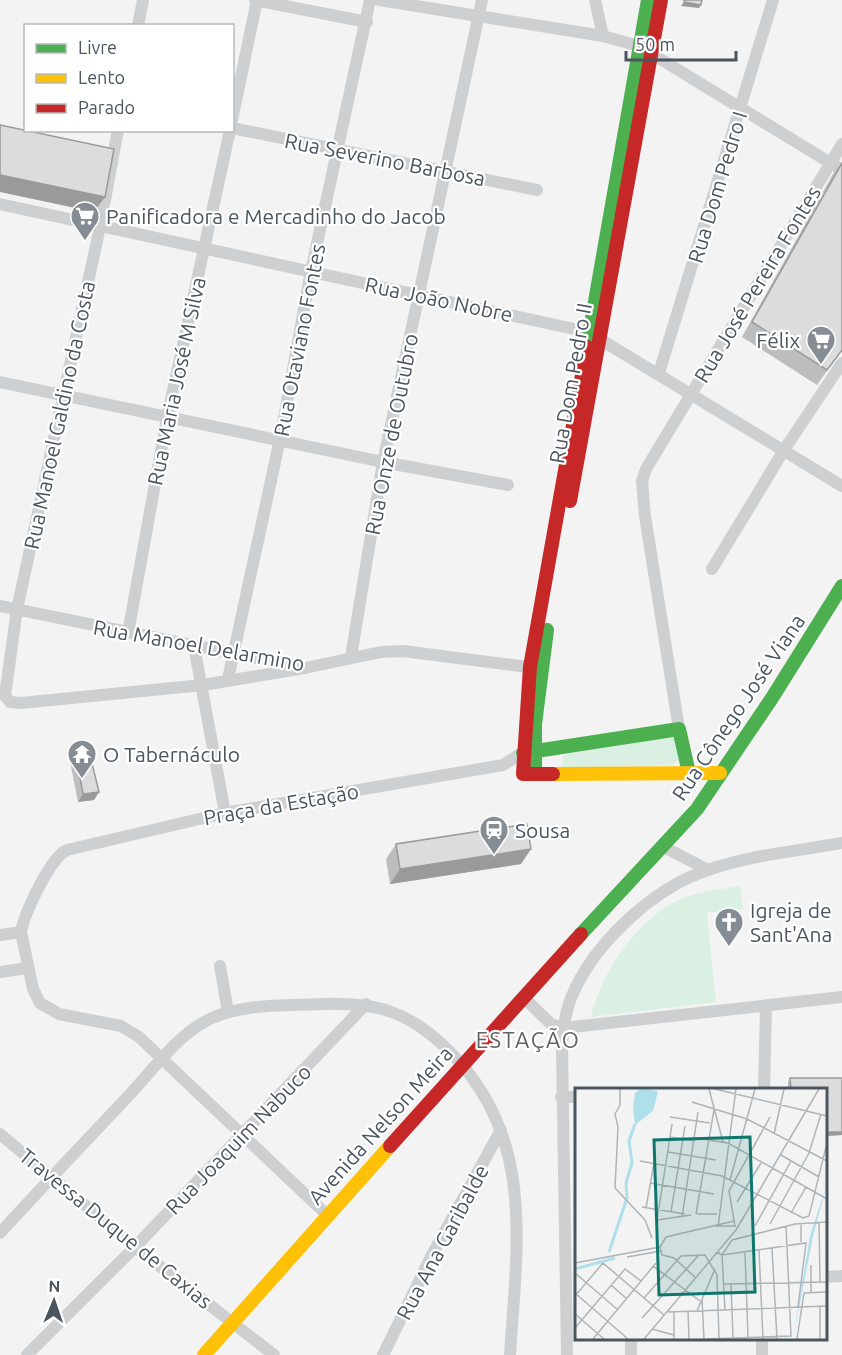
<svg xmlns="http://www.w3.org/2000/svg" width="842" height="1355" font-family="Ubuntu,sans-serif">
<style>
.green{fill:#d9f0e2}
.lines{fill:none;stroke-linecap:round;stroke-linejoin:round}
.street{stroke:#cdcfd1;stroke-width:12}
.fast{stroke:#4caf50;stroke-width:14}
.slow{stroke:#ffc107;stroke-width:14}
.jam{stroke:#c62828;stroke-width:14}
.wall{fill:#bdbdbe}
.shaded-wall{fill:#9a9a9b}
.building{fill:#dcdcdd;stroke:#9a9a9b;stroke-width:1.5}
.labels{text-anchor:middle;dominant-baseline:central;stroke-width:4.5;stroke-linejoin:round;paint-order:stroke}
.street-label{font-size:21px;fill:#4a555f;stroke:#fff}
.poi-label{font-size:21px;fill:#4a555f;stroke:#fff;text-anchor:start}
.neighbourhood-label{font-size:22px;letter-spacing:1.5px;fill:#5f6267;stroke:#fff}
.inset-river{fill:none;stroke:#b0dfec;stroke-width:3}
.inset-road{fill:none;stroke:#afb4b8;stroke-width:1.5}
.view{fill:#0f766e;fill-opacity:0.15;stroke:#0f766e;stroke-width:3}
.inset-edge{fill:none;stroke:#4a555f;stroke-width:3}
</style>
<rect width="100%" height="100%" fill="#f3f3f3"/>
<!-- green -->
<g class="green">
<path d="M674,736L681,759L672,765L562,768L563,755Z"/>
<path d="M740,886L743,909L707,913L716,1002L591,1017C601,971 640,915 685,897C702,891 722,889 740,886Z"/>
</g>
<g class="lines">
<!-- street -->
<g class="street">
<path d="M255,0L367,22"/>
<path d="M379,0L603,36L639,46L842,170"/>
<path d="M595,0L603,36"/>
<path d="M138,26L143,0"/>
<path d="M232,120L257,0"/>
<path d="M232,128L537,190"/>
<path d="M118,130L100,227L17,609L5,696L10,702L21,703L203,685L305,668"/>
<path d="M0,204L588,332L842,486"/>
<path d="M659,373L773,0"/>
<path d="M0,382L383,462L508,485"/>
<path d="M712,569L784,450L842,363"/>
<path d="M0,606L305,668L381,652L403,651L536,668"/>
<path d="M128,633L167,418L230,130"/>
<path d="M194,646L225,813"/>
<path d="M351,657L383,462L482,0"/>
<path d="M228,679L280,439L311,271L370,0"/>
<path d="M679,729L645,516L642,481L646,469L842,144"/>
<path d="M664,847L708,870"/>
<path d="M21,932L33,989L40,1003L59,1014L121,1026L139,1037L326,1214"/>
<path d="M0,935L21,932C25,912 50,858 67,850L225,813L503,765L522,753"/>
<path d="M220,966L228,1012"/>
<path d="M0,972L28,968"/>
<path d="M523,997L551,1024L563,1028L842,997"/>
<path d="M764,1090L766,1006"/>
<path d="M561,1097H576"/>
<path d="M0,1134L135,1247L274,1355"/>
<path d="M0,1233C44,1185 89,1138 133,1091C154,1068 177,1037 204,1022C238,1003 283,1006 320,1004C375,1002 407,1010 447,1049C536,1135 517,1243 510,1355"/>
<path d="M826,1277L842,1276"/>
<path d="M631,1338V1355"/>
<path d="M762,1338V1355"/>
<path d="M27,1355L135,1247L366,1004"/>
<path d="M383,1355L432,1255L501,1130"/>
<path d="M567,1355L562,1047C563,1030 565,1013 571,998C593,944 653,888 708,870C750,855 798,851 842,843"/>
</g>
<!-- fast -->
<g class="fast">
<path d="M587,347L648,0"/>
<path d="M523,753L679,729L689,773"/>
<path d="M535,774V724L547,630"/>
<path d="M581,934L697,809L772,698L842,586"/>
</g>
<!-- slow -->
<g class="slow">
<path d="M553,774L720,773"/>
<path d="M204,1355L390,1146"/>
</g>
<!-- jam -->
<g class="jam">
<path d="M570,501L661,0"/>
<path d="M553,774H523L530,667L587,347"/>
<path d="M390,1146L581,934"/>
</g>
</g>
<!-- wall -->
<g class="wall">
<path d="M842,162V350L817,385L742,337L833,174Z"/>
<path d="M76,753L99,792L94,800L78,802L70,761Z"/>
<path d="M396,844L521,864L390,884L386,859Z"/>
<path d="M790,1078H842V1135L825,1136V1089H788V1082Z"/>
</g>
<!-- shaded-wall -->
<g class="shaded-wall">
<path d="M684,2L701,5L699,8L681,6Z"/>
<path d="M0,175L105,197L94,212L0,192Z"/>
<path d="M99,792L94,800L78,802L83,794Z"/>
<path d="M531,849L521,864L390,884L400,869Z"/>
<path d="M825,1132H842V1135L825,1136Z"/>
</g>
<!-- building -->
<g class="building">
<path d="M684,0H702L701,5L684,2Z"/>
<path d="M0,125L114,149L105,197L0,175Z"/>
<path d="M842,163V350L827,370L752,322Z"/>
<path d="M89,751L99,792L83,794L76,753Z"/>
<path d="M527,824L531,849L400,869L396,844Z"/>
<path d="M790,1078H842V1132H825V1089H791Z"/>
</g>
<!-- icons -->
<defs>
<g id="supermarket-pin" transform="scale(1.5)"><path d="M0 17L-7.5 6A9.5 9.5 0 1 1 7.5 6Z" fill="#858c93" stroke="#fff"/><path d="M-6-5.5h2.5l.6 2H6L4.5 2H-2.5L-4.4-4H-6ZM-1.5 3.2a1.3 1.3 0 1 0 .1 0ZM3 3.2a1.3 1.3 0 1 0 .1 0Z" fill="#fff"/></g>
<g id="temple-pin" transform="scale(1.5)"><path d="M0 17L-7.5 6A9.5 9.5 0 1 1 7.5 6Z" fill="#858c93" stroke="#fff"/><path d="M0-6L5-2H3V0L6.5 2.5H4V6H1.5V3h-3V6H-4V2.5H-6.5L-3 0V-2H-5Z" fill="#fff"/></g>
<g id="station-pin" transform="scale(1.5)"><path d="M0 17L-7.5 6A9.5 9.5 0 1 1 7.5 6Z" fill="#858c93" stroke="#fff"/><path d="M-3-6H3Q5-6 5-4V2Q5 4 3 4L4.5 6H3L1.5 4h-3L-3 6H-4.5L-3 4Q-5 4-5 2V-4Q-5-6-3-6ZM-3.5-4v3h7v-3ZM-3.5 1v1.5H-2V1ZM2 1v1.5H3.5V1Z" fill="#fff"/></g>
<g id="church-pin" transform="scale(1.5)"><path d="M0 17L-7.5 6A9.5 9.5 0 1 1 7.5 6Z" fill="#858c93" stroke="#fff"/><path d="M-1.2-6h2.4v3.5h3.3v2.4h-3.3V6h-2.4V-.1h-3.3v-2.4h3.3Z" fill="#fff"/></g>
</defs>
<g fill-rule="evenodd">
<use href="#supermarket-pin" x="85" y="216"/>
<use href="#supermarket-pin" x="821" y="340"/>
<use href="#temple-pin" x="82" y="754"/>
<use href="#station-pin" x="494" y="830"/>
<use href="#church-pin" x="729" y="922"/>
</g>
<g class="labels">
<!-- street labels -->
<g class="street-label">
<text transform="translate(385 159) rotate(11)">Rua Severino Barbosa</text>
<text transform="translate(717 187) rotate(-73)">Rua Dom Pedro I</text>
<text transform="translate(757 284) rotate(-59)">Rua José Pereira Fontes</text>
<text transform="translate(439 299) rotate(12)">Rua João Nobre</text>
<text transform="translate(299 340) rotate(-79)">Rua Otaviano Fontes</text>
<text transform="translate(176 381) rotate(-78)">Rua Maria José M Silva</text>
<text transform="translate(570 383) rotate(-80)">Rua Dom Pedro II</text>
<text transform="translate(59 415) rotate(-78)">Rua Manoel Galdino da Costa</text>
<text transform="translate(391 434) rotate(-79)">Rua Onze de Outubro</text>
<text transform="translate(199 645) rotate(10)">Rua Manoel Delarmino</text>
<text transform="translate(738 707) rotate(-56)">Rua Cônego José Viana</text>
<text transform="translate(281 804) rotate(-10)">Praça da Estação</text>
<text transform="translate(380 1125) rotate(-48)">Avenida Nelson Meira</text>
<text transform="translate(238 1139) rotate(-46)">Rua Joaquim Nabuco</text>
<text transform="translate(116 1228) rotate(39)">Travessa Duque de Caxias</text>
<text transform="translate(442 1242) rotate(-62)">Rua Ana Garibalde</text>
</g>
<!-- poi labels -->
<g class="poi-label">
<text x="106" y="216">Panificadora e Mercadinho do Jacob</text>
<text x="800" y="340" text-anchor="end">Félix</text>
<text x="103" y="754">O Tabernáculo</text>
<text x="515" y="830">Sousa</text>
<text x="750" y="910">Igreja de<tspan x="750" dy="24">Sant'Ana</tspan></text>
</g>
<!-- neighbourhood labels -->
<g class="neighbourhood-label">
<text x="528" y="1039">ESTAÇÃO</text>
</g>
</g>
<!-- overview -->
<g transform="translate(575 1088)">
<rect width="252" height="252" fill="#f3f3f3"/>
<path d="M65,1L83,3L78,23L60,37L58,21L60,5ZM252,96L238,148L218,251L235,148Z" fill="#b0dfec"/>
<path class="inset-river" d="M34,164L52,110L51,95L57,75L54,53L60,36M0,181L40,170"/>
<path class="inset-road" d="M45,1V17L40,26L43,39L40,100L70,132L77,150M134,1L148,54M140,1L252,28M117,14L172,31L252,73M95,29L135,35M97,36L82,132L116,127M199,46L209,1M95,49L120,53M121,50L153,55L252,111M93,64L141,72M206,67L244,89M65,73L147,88L228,130L234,128L252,55M155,92L180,1M75,95L139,106M162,114L186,75M67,119L110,126M71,120L79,75M96,124L110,38M216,125L231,99M121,126L139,22M122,126H142M107,129L123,24M244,134L245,194M226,135V154M195,136L234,65L246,26M141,138H161M160,138L154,103L195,29M180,138L216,73M143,139L161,1M85,159L87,167L99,170L121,190M197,160L202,251M184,162L188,251M142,164L147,167L231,155L223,219M170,164L173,249M52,169L86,163M0,175L85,159L91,149L159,133M28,175L89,227M78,178L125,213M0,185L43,222M148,196L252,194M156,196L158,249M36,197L52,211M0,205L53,251M236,205V177M0,208L28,175M69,210L106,168L130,167L142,187L144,251M127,211L129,251M245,218V251M150,222L147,167L157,152L220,136L252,134M113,223L114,251M122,223L140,181M93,224L252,218M99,224V251M0,226L29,251M67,230L124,167M0,240L50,181L66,193M77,241L99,247M18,251L81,175M69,251L161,142L244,1M131,251L216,248L211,138M222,251L229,205L252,204"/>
<path class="view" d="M175,49L180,204L84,207L79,52Z"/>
<rect width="252" height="252" class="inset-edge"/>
</g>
<!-- legend -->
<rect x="24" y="24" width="210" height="108" fill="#ffffff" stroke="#b7bbbf" stroke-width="1.5"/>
<rect x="36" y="44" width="30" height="9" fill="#4caf50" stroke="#b7bbbf" stroke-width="1.5"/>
<text x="78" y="54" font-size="18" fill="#4a555f">Livre</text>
<rect x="36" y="74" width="30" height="9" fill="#ffc107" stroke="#b7bbbf" stroke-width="1.5"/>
<text x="78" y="84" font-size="18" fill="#4a555f">Lento</text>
<rect x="36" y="104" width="30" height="9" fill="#c62828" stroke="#b7bbbf" stroke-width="1.5"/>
<text x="78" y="114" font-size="18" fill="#4a555f">Parado</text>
<!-- north arrow -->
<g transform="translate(54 1301) rotate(2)" stroke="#ffffff" stroke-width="4.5" paint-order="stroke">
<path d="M0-4.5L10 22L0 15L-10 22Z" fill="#4a555f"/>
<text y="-9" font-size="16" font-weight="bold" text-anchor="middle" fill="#4a555f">N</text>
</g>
<!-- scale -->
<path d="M626 51v9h110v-9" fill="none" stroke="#4a555f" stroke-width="3"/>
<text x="635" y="51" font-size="18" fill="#4a555f" stroke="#ffffff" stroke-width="4.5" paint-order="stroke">50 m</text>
</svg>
